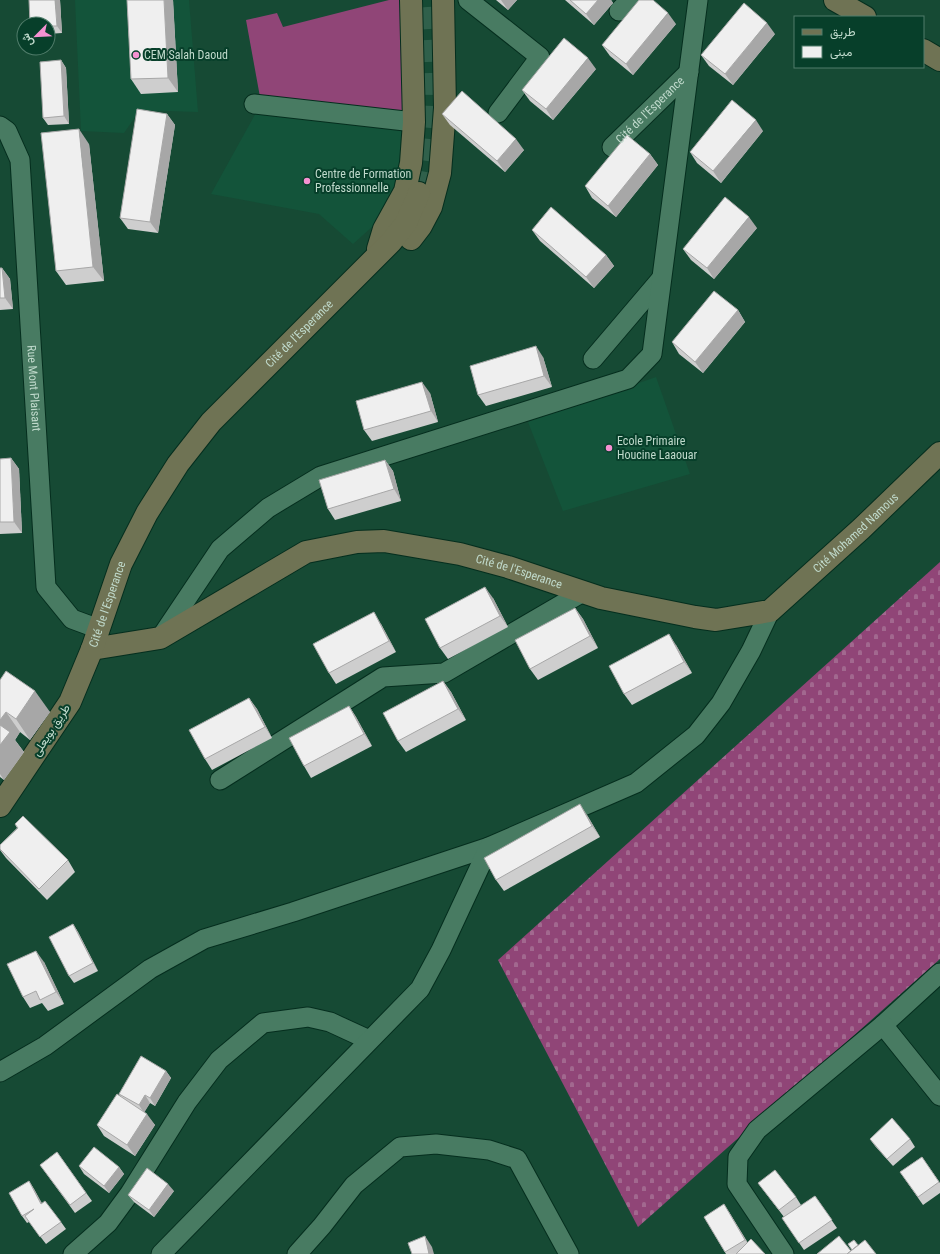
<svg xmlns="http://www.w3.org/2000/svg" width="940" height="1254" font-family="'Roboto Condensed',Vazirmatn,sans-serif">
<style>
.built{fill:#13543a}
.cemetery{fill:url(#cemetery-stones)}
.garden{fill:#904577}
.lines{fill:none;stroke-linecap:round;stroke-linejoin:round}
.secondary-tunnel{stroke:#30604b;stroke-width:22;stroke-dasharray:22 11;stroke-linecap:butt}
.street-casing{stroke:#052e1e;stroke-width:21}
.secondary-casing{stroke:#052e1e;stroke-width:24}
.street{stroke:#487b62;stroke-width:19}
.secondary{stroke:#6f7354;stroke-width:22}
.wall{fill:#cecece}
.shaded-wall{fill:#a7a7a7}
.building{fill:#efefef;stroke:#a7a7a7}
.poi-dot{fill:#f591d1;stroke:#073f2a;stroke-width:1.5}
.labels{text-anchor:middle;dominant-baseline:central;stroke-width:4;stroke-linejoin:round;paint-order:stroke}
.poi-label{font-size:12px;fill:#c0dacc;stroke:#073f2a;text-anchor:start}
.street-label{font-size:12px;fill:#c0dacc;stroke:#073f2a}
</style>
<defs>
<pattern id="cemetery-stones" width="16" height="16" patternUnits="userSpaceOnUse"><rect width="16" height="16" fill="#904577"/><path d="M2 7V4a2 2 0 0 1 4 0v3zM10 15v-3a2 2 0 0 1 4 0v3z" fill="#a2688f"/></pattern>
</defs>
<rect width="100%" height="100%" fill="#164a34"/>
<!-- built -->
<g class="built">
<path d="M75,0H189L198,112L140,110L124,133L81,131Z"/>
<path d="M257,111L408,129L393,198L373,226L353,244L319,214L211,194Z"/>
<path d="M656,377L690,474L563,511L528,422Z"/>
</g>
<!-- cemetery -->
<path class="cemetery" d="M940,562V959L638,1227L498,960Z"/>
<!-- garden -->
<path class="garden" d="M389,0H404L406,113L260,97L246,20L277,13L283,27Z"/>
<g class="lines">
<!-- secondary-tunnel -->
<path class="secondary-tunnel" d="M419,193C435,131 432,64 427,0"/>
<!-- street casing -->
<g class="street-casing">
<g id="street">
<path d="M468,0L540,57L498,113"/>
<path d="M619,11L630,0"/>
<path d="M254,104L414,122"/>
<path id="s1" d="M0,126L7,131L20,160L46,587L72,619L99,629"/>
<path id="s2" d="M612,147L689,72"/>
<path d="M593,359L661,279"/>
<path d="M161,637L220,549L268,508L321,476L628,379L652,354L698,0"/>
<path d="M220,780L383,677L444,673L583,592"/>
<path d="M883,1025L940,973"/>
<path d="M0,1072L45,1046L150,969L204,939L293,912L489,847"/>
<path d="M73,1254L108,1223L130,1193L187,1102L219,1060L263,1023L308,1017L330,1022L369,1040"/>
<path d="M161,1254L420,989L441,950L489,847L636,783L696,735L721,703L751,651L770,611"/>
<path d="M297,1254L322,1226L354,1185L400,1147L436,1144L489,1150L517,1159L569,1254"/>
<path d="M784,1254L737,1184L738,1157L757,1130L883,1025L940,1096"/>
</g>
</g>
<!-- secondary casing -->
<g class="secondary-casing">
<g id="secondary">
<path d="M835,0L865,17"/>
<path d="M923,50L940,60"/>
<path d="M411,239L421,226L431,207L440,173L445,108L443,0"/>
<path d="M378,249L384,229L405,191L411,163L414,122L411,0"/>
<path id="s3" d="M92,649L160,638L306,552L357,542L384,541L460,554L508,567L601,598L695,617L716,620L770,611L861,529L940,453"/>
<path id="s4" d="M0,806L70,702L92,649L121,564L147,513L178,464L211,422L391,242L406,223L419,193"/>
</g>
</g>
<!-- street -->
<use href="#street" class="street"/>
<!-- secondary -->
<use href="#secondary" class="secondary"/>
</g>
<!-- wall -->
<g class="wall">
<path d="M60,0L62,33L48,34V24Z"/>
<path d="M127,0H173L178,92L141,94L131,79Z"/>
<path d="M496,0H517L508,10Z"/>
<path d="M565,0H611L613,3L594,25Z"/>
<path d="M676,24L633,75L610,56L602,45Z"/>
<path d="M775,34L733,85L709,66L701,55Z"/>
<path d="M61,60L66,68L69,124L48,125L43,118Z"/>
<path d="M596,69L553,120L530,101L522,90Z"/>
<path d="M167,114L175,125L158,233L128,229L120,218Z"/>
<path d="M442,114L524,150L505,172L450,125Z"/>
<path d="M763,131L721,183L697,163L690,152Z"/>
<path d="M89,144L104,281L66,285L56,271Z"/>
<path d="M650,154L658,165L616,217L592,198L585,186Z"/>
<path d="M757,228L714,279L691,260L683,249Z"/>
<path d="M532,230L606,255L614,266L594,288L540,241Z"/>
<path d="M0,268H2L10,279L13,309L0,310Z"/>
<path d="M738,310L745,322L703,373L679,354L672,342Z"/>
<path d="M543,357L552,387L486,406L478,395Z"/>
<path d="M430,393L438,422L372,441L364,430Z"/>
<path d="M11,458L19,469L22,533L0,534V459Z"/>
<path d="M385,460L393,471L401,501L335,520L328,509Z"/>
<path d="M493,598L508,627L448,659L440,648Z"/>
<path d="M575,608L583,619L598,648L538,680L530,669Z"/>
<path d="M381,624L396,652L336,684L329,673Z"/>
<path d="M676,645L692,673L632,705L624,694Z"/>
<path d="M0,680L50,712L30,740L20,732L15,740L24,752L4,780L0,777Z"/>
<path d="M443,681L451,692L466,720L406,752L398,741Z"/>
<path d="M249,698L257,709L272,738L212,770L205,759Z"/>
<path d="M349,706L356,717L372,746L311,778L304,766Z"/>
<path d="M587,815L600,837L504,891L496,880Z"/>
<path d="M15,824L68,860L75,872L47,900L6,858L0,850V845L17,828Z"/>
<path d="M73,924L78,932L98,971L74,983L69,976Z"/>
<path d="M44,962L64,1004L48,1011L42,1003L30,1008L23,997Z"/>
<path d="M166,1071L171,1078L155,1106L150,1103L144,1112L155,1125L135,1156L104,1136L97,1125L121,1097L119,1094Z"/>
<path d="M870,1139H910L915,1147L893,1166L875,1146Z"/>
<path d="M57,1152L92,1201L75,1213L40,1165Z"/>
<path d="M922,1157L940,1183V1193L923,1205L900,1172Z"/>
<path d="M79,1166L119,1167L124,1174L109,1193L84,1174Z"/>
<path d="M29,1181L34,1189L42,1204L61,1222L66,1229L46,1244L29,1222L27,1223L22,1216Z"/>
<path d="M758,1183L796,1197L801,1205L793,1211L815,1196L837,1228L804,1250L782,1218L784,1217Z"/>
<path d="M174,1191L154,1217L134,1202L128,1195Z"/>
<path d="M729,1212L748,1243L765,1254H726L704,1217Z"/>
</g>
<!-- shaded-wall -->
<g class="shaded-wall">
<path d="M55,0H60L62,33L57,26Z"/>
<path d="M164,0H173L178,92L168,78Z"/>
<path d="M501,0H517L508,10Z"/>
<path d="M598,0H611L613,3L594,25L586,14Z"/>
<path d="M668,13L676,24L633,75L626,64Z"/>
<path d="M767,23L775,34L733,85L725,74Z"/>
<path d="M588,58L596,69L553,120L546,109Z"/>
<path d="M61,60L66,68L69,124L64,116Z"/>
<path d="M167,114L175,125L158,233L150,222Z"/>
<path d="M756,120L763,131L721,183L713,171Z"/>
<path d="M79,129L89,144L104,281L93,267Z"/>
<path d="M516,139L524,150L505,172L497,161Z"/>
<path d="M650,154L658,165L616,217L608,206Z"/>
<path d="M749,217L757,228L714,279L707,268Z"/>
<path d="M606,255L614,266L594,288L586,277Z"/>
<path d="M2,268L10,279L13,309L5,298Z"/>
<path d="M738,310L745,322L703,373L695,362Z"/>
<path d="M536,346L543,357L552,387L544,376Z"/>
<path d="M422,382L430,393L438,422L431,411Z"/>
<path d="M11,458L19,469L22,533L14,522Z"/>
<path d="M385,460L393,471L401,501L394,489Z"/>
<path d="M485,587L493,598L508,627L500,616Z"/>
<path d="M575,608L583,619L598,648L590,636Z"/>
<path d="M374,612L381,624L396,652L389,641Z"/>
<path d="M669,634L676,645L692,673L684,662Z"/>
<path d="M443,681L451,692L466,720L458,709Z"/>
<path d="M35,691L50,712L30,740L16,719Z"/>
<path d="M249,698L257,709L272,738L265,727Z"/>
<path d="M349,706L356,717L372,746L364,734Z"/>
<path d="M6,712L20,732L15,740L24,752L4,780L0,774V720Z"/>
<path d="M580,804L587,815L600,837L592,826Z"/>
<path d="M73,924L78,932L98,971L93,963Z"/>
<path d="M36,951L44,962L64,1004L56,992Z"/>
<path d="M166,1071L171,1078L155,1106L150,1098Z"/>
<path d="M145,1095L150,1103L144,1113L139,1105Z"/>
<path d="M147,1114L155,1125L135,1156L127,1145Z"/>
<path d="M119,1167L124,1174L109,1193L104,1186Z"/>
<path d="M29,1181L34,1189L47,1212L41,1204Z"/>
<path d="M168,1184L174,1191L154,1217L149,1210Z"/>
<path d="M724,1204L729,1212L750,1247L745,1240Z"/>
<path d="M425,1236L432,1247L434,1254H429Z"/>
</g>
<!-- building -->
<g class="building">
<path d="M29,0H55L57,26H48V24H30Z"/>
<path d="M127,0H164L168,78L131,79Z"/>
<path d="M570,0H598L586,14Z"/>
<path d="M639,0H653L668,13L626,64L602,45Z"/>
<path d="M744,3L767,23L725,74L701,55Z"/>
<path d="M564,38L588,58L546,109L522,90Z"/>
<path d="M61,60L64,116L43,118L40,62Z"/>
<path d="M462,91L516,139L497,161L442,114Z"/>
<path d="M732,100L756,120L713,171L690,152Z"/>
<path d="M137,109L167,114L150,222L120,218Z"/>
<path d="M79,129L93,267L56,271L41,133Z"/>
<path d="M627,135L650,154L608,206L585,186Z"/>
<path d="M725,197L749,217L707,268L683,249Z"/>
<path d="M551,207L606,255L586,277L532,230Z"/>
<path d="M0,268H2L5,298H0Z"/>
<path d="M714,291L738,310L695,362L672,342Z"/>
<path d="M536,346L544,376L478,395L470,366Z"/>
<path d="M422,382L431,411L364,430L356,401Z"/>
<path d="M11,458L14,522H0V459Z"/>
<path d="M385,460L394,489L328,509L319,480Z"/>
<path d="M485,587L500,616L440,648L425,619Z"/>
<path d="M575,608L590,636L530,669L515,640Z"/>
<path d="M374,612L389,641L329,673L313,644Z"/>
<path d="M669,634L684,662L624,694L609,666Z"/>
<path d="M6,671L35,691L16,719L6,712L0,720V680Z"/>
<path d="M443,681L458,709L398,741L383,713Z"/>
<path d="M249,698L265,727L205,759L189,730Z"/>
<path d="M349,706L364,734L304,766L289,738Z"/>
<path d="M0,725L10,732L0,745Z"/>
<path d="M580,804L592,826L496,880L484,858Z"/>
<path d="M23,816L68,860L39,889L0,849V845L18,828L15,824Z"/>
<path d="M73,924L93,963L69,976L49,937Z"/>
<path d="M36,951L56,992L40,1000L36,991L23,997L7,964Z"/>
<path d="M141,1056L166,1071L150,1098L145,1095L139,1105L119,1094Z"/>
<path d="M117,1094L147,1114L127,1145L97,1125Z"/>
<path d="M892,1118L910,1139L887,1159L870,1139Z"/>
<path d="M94,1147L119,1167L104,1186L79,1166Z"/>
<path d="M57,1152L86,1193L70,1205L40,1165Z"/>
<path d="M922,1157L939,1182L918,1197L900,1172Z"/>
<path d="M147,1168L168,1184L149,1210L128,1195Z"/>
<path d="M775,1170L796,1197L779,1210L758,1183Z"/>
<path d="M29,1181L41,1204L45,1201L61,1222L40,1237L25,1216L34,1209L22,1216L9,1193Z"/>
<path d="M815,1196L832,1220L799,1243L782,1218Z"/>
<path d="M724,1204L745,1240L725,1252L704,1217Z"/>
<path d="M425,1236L429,1254H412L408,1243Z"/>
<path d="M839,1236L851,1251L847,1254H817Z"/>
<path d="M751,1239L765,1254H736Z"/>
<path d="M854,1240L858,1245L852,1250L848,1244Z"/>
<path d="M865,1240L876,1254H847Z"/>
</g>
<!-- markers -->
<g class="poi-dot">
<circle cx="136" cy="55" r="4"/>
<circle cx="307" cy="181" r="4"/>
<circle cx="609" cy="448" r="4"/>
</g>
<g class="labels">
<!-- poi labels -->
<g class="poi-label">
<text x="144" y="55">CEM Salah Daoud</text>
<text x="315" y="174">Centre de Formation<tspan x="315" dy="14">Professionnelle</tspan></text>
<text x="617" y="441">Ecole Primaire<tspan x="617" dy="14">Houcine Laaouar</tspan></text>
</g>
<!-- street labels -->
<g class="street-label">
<text stroke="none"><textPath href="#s2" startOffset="53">Cité de l'Esperance</textPath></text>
<text stroke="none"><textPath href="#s4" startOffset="566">Cité de l'Esperance</textPath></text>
<text stroke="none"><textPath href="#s1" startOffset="269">Rue Mont Plaisant</textPath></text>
<text stroke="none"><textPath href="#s3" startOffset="830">Cité Mohamed Namous</textPath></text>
<text stroke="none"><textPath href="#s3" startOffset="456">Cité de l'Esperance</textPath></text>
<text stroke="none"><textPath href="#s4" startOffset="230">Cité de l'Esperance</textPath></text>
<text transform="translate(51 730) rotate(-57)">طريق بويعلى</text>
</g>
</g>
<!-- legend -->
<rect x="794" y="16" width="130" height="52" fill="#073f2a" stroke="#517d6b"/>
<rect x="802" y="29" width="20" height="6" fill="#6f7354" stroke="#517d6b"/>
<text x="830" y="36" font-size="12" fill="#c0dacc">طريق</text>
<rect x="802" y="46" width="20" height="12" fill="#efefef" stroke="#517d6b"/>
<text x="830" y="56" font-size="12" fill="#c0dacc">مبنى</text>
<!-- north arrow -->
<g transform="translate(36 36) rotate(246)"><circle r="19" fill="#073f2a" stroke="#517d6b"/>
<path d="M0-3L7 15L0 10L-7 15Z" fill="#f591d1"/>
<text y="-6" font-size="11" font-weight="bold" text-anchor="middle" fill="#c0dacc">ش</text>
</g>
</svg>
